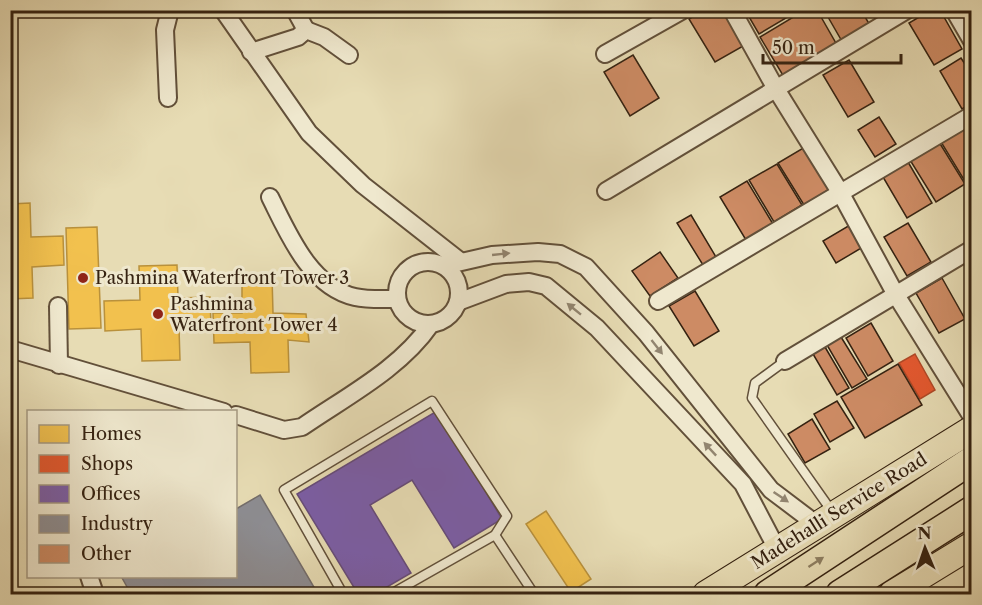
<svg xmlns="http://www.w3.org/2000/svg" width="982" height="605" font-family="'Libre Caslon Text',serif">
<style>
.homes{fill:#f2c14e;stroke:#b9913c;stroke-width:1.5}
.shops{fill:#e4572e;stroke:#b04725;stroke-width:1.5}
.offices{fill:#7b5ea7;stroke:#664c7a;stroke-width:1.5}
.industry{fill:#8d8d92;stroke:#736d6b;stroke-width:1.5}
.building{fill:#cd8b64;stroke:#352211;stroke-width:1.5}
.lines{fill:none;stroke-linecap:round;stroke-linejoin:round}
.service-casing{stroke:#62503a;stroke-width:11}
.minor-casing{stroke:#62503a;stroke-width:20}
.primary-casing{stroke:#352211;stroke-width:28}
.trunk-casing{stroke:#352211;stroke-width:30}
.service{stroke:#efe8ce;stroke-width:8}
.minor{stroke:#efe8ce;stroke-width:16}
.primary{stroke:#e7dcb4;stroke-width:26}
.trunk{stroke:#e7dcb4;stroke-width:27}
.oneway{fill:#928570}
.oneway2{fill:#8e7f62}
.poi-dot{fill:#8f2418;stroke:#efe8ce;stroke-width:2}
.labels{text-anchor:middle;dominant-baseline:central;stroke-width:6;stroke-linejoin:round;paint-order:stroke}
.poi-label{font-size:18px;fill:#352211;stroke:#efe8ce;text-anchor:start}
.street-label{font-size:18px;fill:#352211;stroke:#efe8ce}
</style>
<rect width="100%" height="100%" fill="#e7dcb4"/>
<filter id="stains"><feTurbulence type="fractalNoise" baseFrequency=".00333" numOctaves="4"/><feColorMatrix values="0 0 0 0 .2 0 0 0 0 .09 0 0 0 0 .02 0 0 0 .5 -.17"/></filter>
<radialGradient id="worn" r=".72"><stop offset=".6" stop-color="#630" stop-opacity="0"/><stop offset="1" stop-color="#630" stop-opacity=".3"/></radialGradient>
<!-- homes -->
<g class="homes">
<path d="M30,203L31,237L63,236L64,265L32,267L33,298L10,299V204Z"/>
<path d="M97,227L101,328L69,329L66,228Z"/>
<path d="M177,265L178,298L210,297L211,327L179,328L180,360L142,361L141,329L105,331L104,301L140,300L139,266Z"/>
<path d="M272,276L273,313L306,314L309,342L288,340L289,372L251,373L250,342L214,343L213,313H242V277Z"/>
<path d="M546,511L591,579L571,592L526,524Z"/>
</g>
<!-- shops -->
<path class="shops" d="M915,354L935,390L920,399L899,363Z"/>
<!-- offices -->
<path class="offices" d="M437,411L502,519L454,548L412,480L370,505L411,573L375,594H358L297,494Z"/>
<!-- industry -->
<path class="industry" d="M260,495L318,594H131L121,576H236V509Z"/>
<!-- building -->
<g class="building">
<path d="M704,10H724L745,45L715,62L689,19Z"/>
<path d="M745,10H782L786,18L759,34Z"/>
<path d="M805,10H817L837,45L784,77L760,37Z"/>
<path d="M824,10H861L871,27L843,43Z"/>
<path d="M931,10H940L962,49L934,65L909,23Z"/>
<path d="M633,55L659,98L630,116L604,72Z"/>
<path d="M961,58L972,75V103L962,109L940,71Z"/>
<path d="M849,60L874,102L848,117L823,75Z"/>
<path d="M879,117L896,144L875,157L858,130Z"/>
<path d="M966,126L972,135V179L966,183L941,142Z"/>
<path d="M939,142L965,184L936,202L910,160Z"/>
<path d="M805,147L830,189L804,205L778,163Z"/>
<path d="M908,162L932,203L907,218L883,177Z"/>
<path d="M777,164L802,205L774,222L749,180Z"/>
<path d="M747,181L773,224L746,240L720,197Z"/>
<path d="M691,215L716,257L703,265L677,223Z"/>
<path d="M908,223L931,262L907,276L884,237Z"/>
<path d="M850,225L863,247L836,263L823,241Z"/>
<path d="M660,252L678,278L650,296L632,271Z"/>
<path d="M942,278L965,319L939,333L916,293Z"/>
<path d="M695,291L719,331L694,346L669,306Z"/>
<path d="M871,323L893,361L868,376L846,338Z"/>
<path d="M841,337L867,379L852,388L827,345Z"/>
<path d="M825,347L849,388L837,395L813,354Z"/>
<path d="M898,364L922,405L865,438L841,397Z"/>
<path d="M837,401L854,428L830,442L814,414Z"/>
<path d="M812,419L830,449L805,463L788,434Z"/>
</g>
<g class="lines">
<!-- service casing -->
<g class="service-casing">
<g id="service">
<path d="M785,361L755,383L752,398L833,513"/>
<path d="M495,535L534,594"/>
<path d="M343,594L284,490L432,401L507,516L495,535L391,594"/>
</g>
</g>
<!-- minor casing -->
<g class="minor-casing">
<g id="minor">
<path d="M223,10L309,133L363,185L460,261"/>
<path d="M295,10L306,30"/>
<path d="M732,10L776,89L840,192L896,295L972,417"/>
<path d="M954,10L972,41"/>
<path d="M251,52L298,37L306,30L324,37L349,55"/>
<path d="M605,54L683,10"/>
<path d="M168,98L165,30L170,10"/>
<path d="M606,191L907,10"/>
<path d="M270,197C288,233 310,287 355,297C368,300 383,299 397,299"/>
<circle cx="428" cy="293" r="31"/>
<path d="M444,266L492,255L538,252L560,254L586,267L646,333L771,490L816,524"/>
<path d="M658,301L972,115"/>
<path d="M458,302L506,284L529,282L546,286L597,328L743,484L777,549"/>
<path d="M58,306L59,365"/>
<path d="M10,349L224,412"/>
<path d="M785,361L972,249"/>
<path d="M236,415L284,430L302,427C347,396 400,369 431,324"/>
<path d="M89,576L95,594"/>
</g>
</g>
<!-- primary casing -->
<g class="primary-casing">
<g id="primary">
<path d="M706,594L972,429"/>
<path d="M892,594L972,545"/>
</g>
</g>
<!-- trunk casing -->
<g class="trunk-casing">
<g id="trunk">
<path d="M768,594L972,460"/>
<path d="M840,594L972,510"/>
</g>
</g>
<!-- service -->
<use href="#service" class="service"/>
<!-- minor -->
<use href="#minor" class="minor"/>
<!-- primary -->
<use href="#primary" class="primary"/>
<!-- trunk -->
<use href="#trunk" class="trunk"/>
</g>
<!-- one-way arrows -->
<defs><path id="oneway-solid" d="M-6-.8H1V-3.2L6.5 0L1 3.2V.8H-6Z" transform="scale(1.5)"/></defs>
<g class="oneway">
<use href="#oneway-solid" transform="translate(501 254) rotate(-6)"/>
<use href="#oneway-solid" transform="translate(574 309) rotate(-141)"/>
<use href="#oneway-solid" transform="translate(657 347) rotate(52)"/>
<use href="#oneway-solid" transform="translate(710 449) rotate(-133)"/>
<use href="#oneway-solid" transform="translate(781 497) rotate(34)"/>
</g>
<use class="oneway2" href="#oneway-solid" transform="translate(816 562) rotate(-33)"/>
<!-- markers -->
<g class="poi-dot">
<circle cx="83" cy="278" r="6"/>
<circle cx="158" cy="314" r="6"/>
</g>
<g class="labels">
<!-- poi labels -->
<g class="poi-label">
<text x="95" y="278">Pashmina Waterfront Tower 3</text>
<text x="170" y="304">Pashmina<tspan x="170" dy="21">Waterfront Tower 4</tspan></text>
</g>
<!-- street labels -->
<g class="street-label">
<text transform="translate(839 511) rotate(-32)">Madehalli Service Road</text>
</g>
</g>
<!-- margin -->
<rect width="982" height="605" fill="none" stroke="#e7dcb4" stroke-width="36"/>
<rect x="12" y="12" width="958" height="581" fill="none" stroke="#352211" stroke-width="3"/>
<rect x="18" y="18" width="946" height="569" fill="none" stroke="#352211" stroke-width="1.5"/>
<!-- legend -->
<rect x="27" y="410" width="210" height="168" fill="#efe8ce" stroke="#a59982" stroke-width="1.5"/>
<rect x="39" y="425" width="30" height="18" fill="#f2c14e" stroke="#a59982" stroke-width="1.5"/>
<text x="81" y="440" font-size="18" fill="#352211">Homes</text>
<rect x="39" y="455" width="30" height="18" fill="#e4572e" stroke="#a59982" stroke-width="1.5"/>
<text x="81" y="470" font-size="18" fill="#352211">Shops</text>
<rect x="39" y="485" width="30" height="18" fill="#7b5ea7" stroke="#a59982" stroke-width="1.5"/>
<text x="81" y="500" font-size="18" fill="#352211">Offices</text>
<rect x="39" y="515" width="30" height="18" fill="#8d8d92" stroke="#a59982" stroke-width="1.5"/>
<text x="81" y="530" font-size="18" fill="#352211">Industry</text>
<rect x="39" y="545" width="30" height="18" fill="#cd8b64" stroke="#a59982" stroke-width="1.5"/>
<text x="81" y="560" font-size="18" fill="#352211">Other</text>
<!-- north arrow -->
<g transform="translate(925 548) rotate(358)" stroke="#efe8ce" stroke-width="4.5" paint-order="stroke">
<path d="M0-4.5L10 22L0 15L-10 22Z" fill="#352211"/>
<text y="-9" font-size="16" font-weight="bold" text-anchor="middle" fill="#352211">N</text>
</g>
<!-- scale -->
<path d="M763 54v9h138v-9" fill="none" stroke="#352211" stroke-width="3"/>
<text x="772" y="54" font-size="18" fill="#352211" stroke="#efe8ce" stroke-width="4.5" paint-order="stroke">50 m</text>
<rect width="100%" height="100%" filter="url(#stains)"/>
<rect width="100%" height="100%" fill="url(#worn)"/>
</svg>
